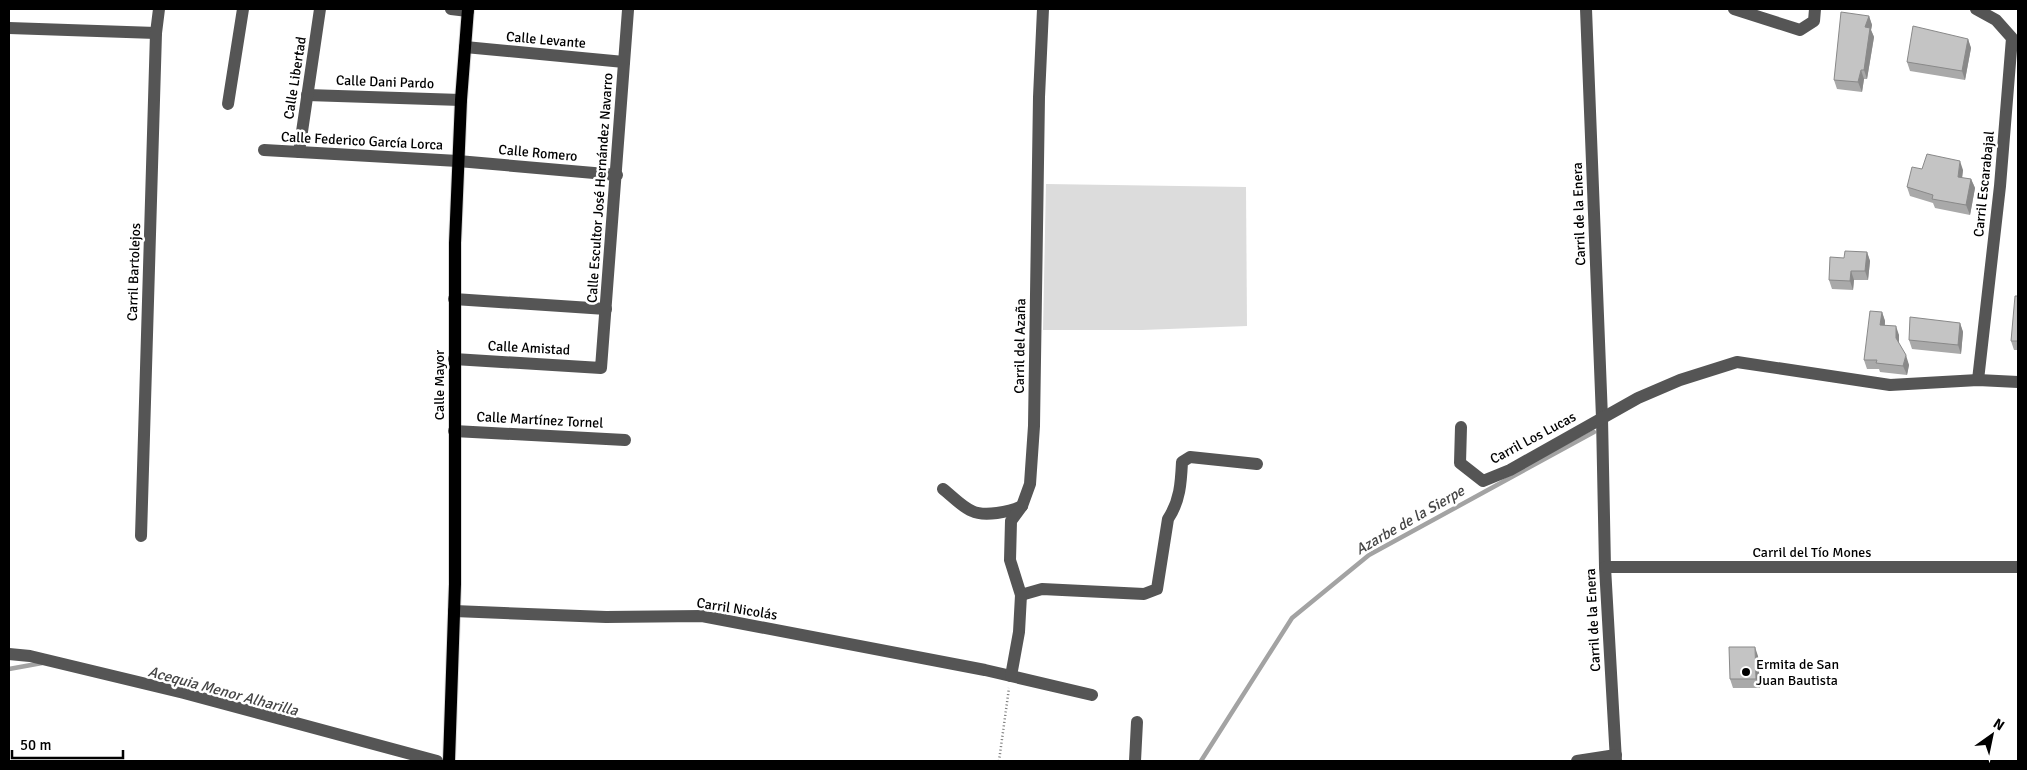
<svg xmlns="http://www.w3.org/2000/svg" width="2027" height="770" font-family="Signika,sans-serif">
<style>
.green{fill:#dcdcdc}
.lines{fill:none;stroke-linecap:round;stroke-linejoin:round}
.stream{stroke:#a3a3a3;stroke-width:4.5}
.major-casing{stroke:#dbdbdb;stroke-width:14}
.path{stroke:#777;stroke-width:2.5;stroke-dasharray:1 2.5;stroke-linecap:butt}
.minor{stroke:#555;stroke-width:12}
.major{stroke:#000;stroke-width:12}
.wall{fill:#a9a9a9}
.shaded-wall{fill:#898989}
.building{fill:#c4c4c4;stroke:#898989}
.poi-dot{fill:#000;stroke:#fff;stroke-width:2}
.labels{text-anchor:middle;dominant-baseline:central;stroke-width:5;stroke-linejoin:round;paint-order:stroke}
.street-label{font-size:14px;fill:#000;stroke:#fff}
.poi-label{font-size:14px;fill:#000;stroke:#fff;text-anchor:start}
.water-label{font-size:15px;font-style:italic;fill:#444;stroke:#fff}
</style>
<rect width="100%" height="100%" fill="#fff"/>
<!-- green -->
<path class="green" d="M1046,184L1246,187L1247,326L1142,330H1043Z"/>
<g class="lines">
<!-- stream -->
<g class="stream">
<path d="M9,669L42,663"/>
<path d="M1201,761L1292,618L1369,555L1594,432"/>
</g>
<!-- major casing -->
<g class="major-casing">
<path id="major" d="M449,761L455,584V243L461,100L468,9"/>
</g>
<!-- path -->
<path class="path" d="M999,761L1009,688"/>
<!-- minor -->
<g class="minor">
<path d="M451,9L468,11"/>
<path d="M1586,9L1602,418L1605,567L1616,761"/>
<path d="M1734,9L1800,30L1814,21L1815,9"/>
<path d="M1976,9L1996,20L2012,38L2000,186L1978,380"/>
<path d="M9,28L156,33"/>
<path d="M465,47L624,62"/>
<path d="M307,95L461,100"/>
<path d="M228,104L243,9"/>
<path d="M264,150L458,161L617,175"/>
<path d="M299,152L320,9"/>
<path d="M454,299L606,309"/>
<path d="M454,359L601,368L628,10"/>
<path d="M1461,427L1460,463L1483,481L1510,470L1638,398L1680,380L1737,362L1890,385L1978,380L2018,382"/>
<path d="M454,431L625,440"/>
<path d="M943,489C952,496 962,507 972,511C984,517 1010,512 1022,506"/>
<path d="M141,536L156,33L159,9"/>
<path d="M1605,567H2018"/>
<path d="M1021,595L1042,589L1144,594L1157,589L1168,519C1180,501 1181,483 1182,462L1190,457L1257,464"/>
<path d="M454,611L606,617L702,616L985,670L1092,695"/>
<path d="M9,654L30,656L184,693L437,761"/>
<path d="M1011,676L1019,632L1021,595L1010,560L1011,521L1022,506L1030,484L1034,426L1039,97L1043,9"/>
<path d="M1135,761L1137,722"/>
<path d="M1577,761L1616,755"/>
</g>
<!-- major -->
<use href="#major" class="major"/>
</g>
<!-- wall -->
<g class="wall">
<path d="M1869,16L1872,25L1871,30L1874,37L1867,79H1864L1862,92L1837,89L1834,80Z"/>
<path d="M1968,39L1971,48L1965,80L1910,71L1907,62Z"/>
<path d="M1922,169L1963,170L1962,178L1971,179L1975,188L1970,215L1935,208L1933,203L1910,196L1907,187Z"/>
<path d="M1867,252L1870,261L1868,280H1854L1853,290L1832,289L1829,280L1844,258Z"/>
<path d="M2018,296V350H2014L2011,341Z"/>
<path d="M1882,312L1885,321V325L1899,335V344L1909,365L1907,375L1880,372L1879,369H1867L1864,360Z"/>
<path d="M1960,323L1963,332L1961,354L1912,349L1909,340Z"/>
<path d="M1758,656L1760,688H1733L1730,679Z"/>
</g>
<!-- shaded-wall -->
<g class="shaded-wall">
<path d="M1869,16L1872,25L1871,30L1874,37L1867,79L1864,70L1865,27Z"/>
<path d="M1968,39L1971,48L1965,80L1962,71Z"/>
<path d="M1861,70L1864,79L1862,92L1858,82Z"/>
<path d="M1960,161L1963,170L1961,186L1958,177Z"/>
<path d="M1971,179L1975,188L1970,215L1966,205Z"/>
<path d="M1867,252L1870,261L1868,280L1865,271Z"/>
<path d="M1851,271L1854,280L1853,290L1850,281Z"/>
<path d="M1882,312L1885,321L1884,334L1880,325Z"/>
<path d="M1960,323L1963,332L1961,354L1958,345Z"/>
<path d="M1896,326L1899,335V347L1896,338Z"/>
<path d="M1906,355L1909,365L1907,375L1903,366Z"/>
<path d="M1755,647L1758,656L1760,688L1756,679Z"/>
</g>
<!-- building -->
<g class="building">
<path d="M1841,12L1869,16L1865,27L1870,28L1864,70H1861L1858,82L1834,80Z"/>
<path d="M1913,26L1968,39L1962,71L1907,62Z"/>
<path d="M1927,154L1960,161L1958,177L1971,179L1966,205L1932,199L1933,195L1907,187L1912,167L1922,169Z"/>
<path d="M1845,251L1867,252L1865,271H1851L1850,281L1829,280L1830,257L1844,258Z"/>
<path d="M2015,296H2018V341H2011Z"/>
<path d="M1870,311L1882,312L1880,325L1896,326V338L1906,355L1903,366L1876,363L1877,360H1864Z"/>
<path d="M1910,317L1960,323L1958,345L1909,340Z"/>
<path d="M1729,647H1755L1756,679H1730Z"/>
</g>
<!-- markers -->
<circle class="poi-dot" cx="1746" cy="672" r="5"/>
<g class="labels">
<!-- street labels -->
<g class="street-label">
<text transform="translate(546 40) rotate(5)">Calle Levante</text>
<text transform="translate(295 78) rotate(-81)">Calle Libertad</text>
<text transform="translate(385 82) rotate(2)">Calle Dani Pardo</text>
<text transform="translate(362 141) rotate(3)">Calle Federico García Lorca</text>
<text transform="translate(538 153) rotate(5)">Calle Romero</text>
<text transform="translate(1984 184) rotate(-84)">Carril Escarabajal</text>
<text transform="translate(600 188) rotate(-86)">Calle Escultor José Hernández Navarro</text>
<text transform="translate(1579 214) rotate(-92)">Carril de la Enera</text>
<text transform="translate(134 272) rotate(-88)">Carril Bartolejos</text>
<text transform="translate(1020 346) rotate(-89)">Carril del Azaña</text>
<text transform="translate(529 348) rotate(3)">Calle Amistad</text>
<text transform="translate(439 385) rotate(-90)">Calle Mayor</text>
<text transform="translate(540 420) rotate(3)">Calle Martínez Tornel</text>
<text transform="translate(1533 438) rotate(-28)">Carril Los Lucas</text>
<text x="1812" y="552">Carril del Tío Mones</text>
<text transform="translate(737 609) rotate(9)">Carril Nicolás</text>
<text transform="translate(1593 620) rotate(-93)">Carril de la Enera</text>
</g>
<!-- poi labels -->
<g class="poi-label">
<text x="1756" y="664">Ermita de San<tspan x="1756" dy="16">Juan Bautista</tspan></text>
</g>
<!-- water labels -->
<g class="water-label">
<text transform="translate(1410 520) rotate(-30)">Azarbe de la Sierpe</text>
<text transform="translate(223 691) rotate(15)">Acequia Menor Alharilla</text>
</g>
</g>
<!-- border -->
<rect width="2027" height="770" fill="none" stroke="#000000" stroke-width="20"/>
<!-- north arrow -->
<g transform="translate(1992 735) rotate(33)" stroke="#ffffff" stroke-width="4" paint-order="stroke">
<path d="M0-4L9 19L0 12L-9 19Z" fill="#000000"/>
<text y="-8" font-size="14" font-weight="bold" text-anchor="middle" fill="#000000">N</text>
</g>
<!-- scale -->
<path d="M12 750v8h111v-8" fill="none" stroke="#000000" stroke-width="2.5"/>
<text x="20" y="750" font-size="15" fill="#000000" stroke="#ffffff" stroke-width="4" paint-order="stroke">50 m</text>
</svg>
